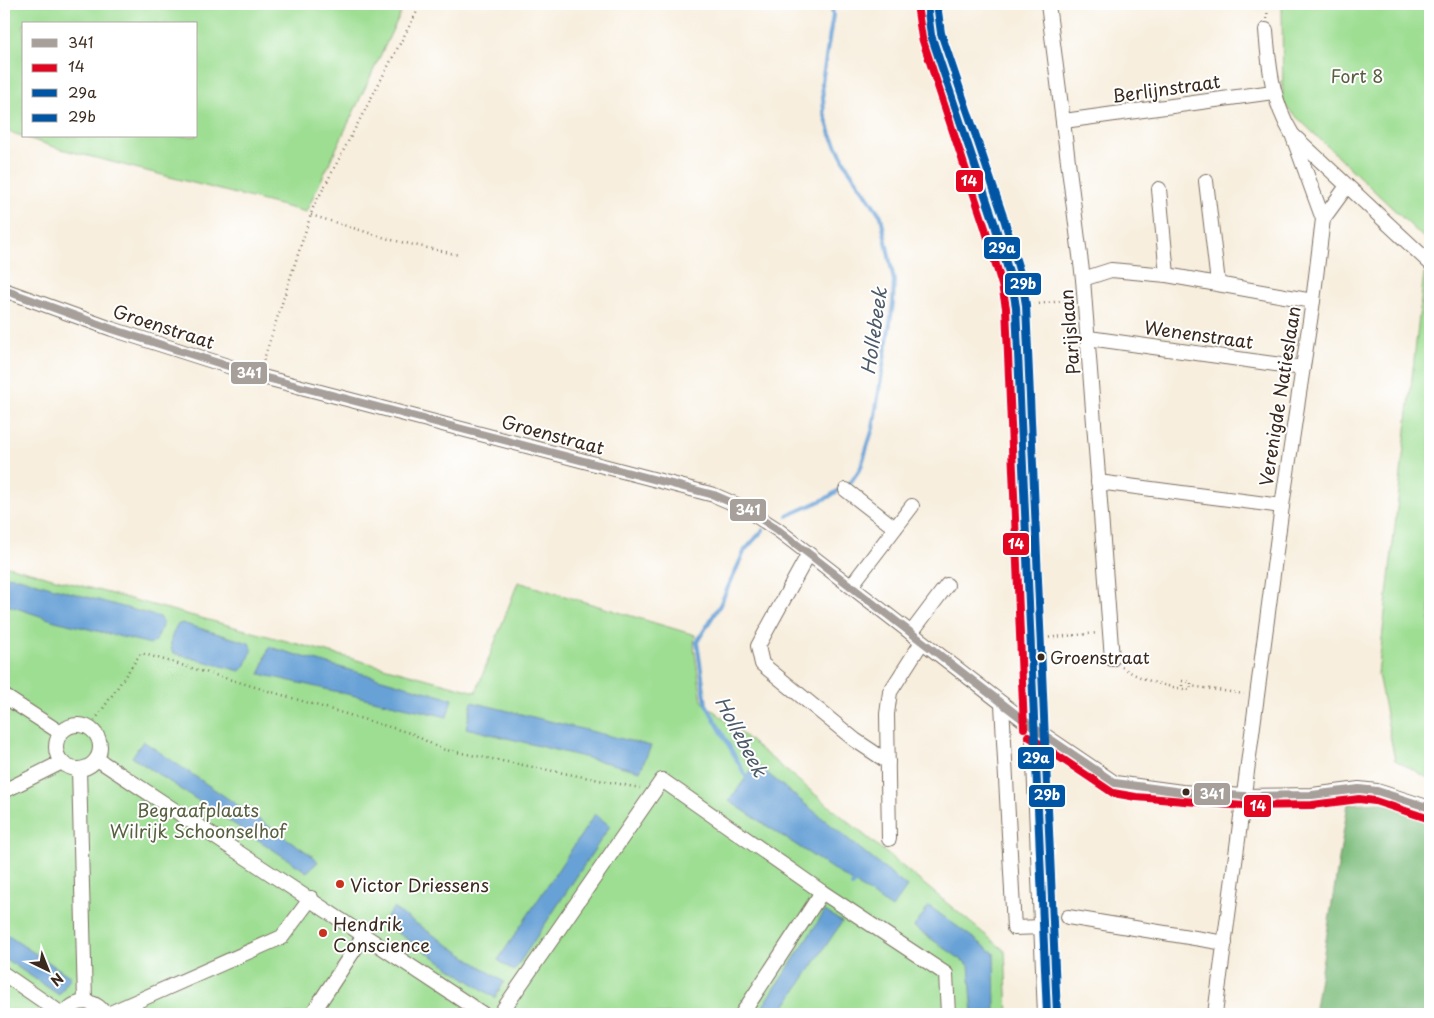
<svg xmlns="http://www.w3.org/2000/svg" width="1434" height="1018" font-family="'Playpen Sans',sans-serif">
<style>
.green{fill:#9ede93;stroke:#6c8458;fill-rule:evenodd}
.forest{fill:#7ebd7d;stroke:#5c744e}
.water{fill:#67a1d6;stroke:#51667a}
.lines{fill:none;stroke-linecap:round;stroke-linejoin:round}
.stream{stroke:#67a1d6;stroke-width:4}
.minor-casing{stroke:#7d6f61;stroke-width:16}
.major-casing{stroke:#7d6f61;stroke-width:20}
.path{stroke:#7d6f61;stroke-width:2.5;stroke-dasharray:1 4;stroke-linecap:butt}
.minor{stroke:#fff;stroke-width:14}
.major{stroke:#fff;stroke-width:18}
.bus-1-casing{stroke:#fff;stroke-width:11}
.bus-2-casing{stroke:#fff;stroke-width:11}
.bus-3-casing{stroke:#fff;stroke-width:11}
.bus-4-casing{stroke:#fff;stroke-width:11}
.bus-1{stroke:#a79f9a;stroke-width:8}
.bus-2{stroke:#e40521;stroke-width:8}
.bus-3{stroke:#0056a4;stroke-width:8}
.bus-4{stroke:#0056a4;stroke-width:8}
.bus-dot{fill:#3b2a1e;stroke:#fff;stroke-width:2}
.poi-dot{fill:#c8321e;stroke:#fff;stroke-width:2}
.labels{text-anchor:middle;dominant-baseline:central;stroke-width:4;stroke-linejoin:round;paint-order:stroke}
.bus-label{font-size:17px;fill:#3b2a1e;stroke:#fff;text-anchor:start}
.park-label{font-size:18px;fill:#596041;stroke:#fff}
.street-label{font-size:18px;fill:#3b2a1e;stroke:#fff}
.poi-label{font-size:18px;fill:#3b2a1e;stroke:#fff;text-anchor:start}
.water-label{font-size:19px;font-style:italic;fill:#4d5a68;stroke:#fff}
.line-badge{stroke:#fff;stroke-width:2}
.badge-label{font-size:14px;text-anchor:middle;font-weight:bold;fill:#fff}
</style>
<rect width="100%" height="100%" fill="#fff"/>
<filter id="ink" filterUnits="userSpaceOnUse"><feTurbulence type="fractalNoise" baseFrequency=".02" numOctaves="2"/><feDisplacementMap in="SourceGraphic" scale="10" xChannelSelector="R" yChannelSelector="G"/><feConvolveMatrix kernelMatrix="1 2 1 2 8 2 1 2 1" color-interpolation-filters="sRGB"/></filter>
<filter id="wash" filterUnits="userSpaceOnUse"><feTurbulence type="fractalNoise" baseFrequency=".0096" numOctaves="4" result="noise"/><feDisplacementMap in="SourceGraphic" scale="20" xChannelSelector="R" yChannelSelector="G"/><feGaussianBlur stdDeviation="1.12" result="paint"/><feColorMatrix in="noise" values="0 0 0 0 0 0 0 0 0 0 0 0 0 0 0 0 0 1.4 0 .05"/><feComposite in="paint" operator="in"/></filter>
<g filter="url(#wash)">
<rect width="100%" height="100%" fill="#f7eedd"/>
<!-- green -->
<g class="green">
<path d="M4,4H405L306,212L57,148L4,130ZM24,24H196V136H24Z"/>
<path d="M1282,4H1430V244L1283,104Z"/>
<path d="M1424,273L1430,278V779L1395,760L1378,674Z"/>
<path d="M4,565L476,692L518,582L695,635L694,646L702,701L1005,951L1008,1014H4Z"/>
</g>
<!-- forest -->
<path class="forest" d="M1380,802L1430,817V1014H1314L1348,804Z"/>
<!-- water -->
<g class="water">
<path d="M4,576L15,577L159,617L163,623L156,641L151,644L55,621L4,604Z"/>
<path d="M182,623L249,643L252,650L245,667L240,671L173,653C168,643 172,634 177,625Z"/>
<path d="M269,647L452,699L447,717L260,674Z"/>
<path d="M472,702L651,746L640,771L466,728Z"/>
<path d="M143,741L314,857L318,862L307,872L132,757Z"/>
<path d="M756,764L907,887L892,908L729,801Z"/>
<path d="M595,814L610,826L514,971L498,960Z"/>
<path d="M929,906L994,953L995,1014H973L969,965L914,927Z"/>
<path d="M393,908L504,982L495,998L383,923Z"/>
<path d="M825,911L842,922L780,1014H758Z"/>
<path d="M4,933L71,977L59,995L4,958Z"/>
</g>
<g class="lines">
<!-- stream -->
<g class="stream">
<path d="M787,516L827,498L851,482L861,467L873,428L893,304L894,281L881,216L848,168L831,135L824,112L822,82L833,15L831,4"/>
<path d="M748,780L706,704L697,642L720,605L745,550L763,530"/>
<path d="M852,886L857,879"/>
</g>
</g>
</g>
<g filter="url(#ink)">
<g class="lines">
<!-- minor casing -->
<g class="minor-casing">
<g id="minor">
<path d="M1048,4L1083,279L1112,659"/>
<path d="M1064,121L1273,92"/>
<path d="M1294,136L1430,263"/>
<path d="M1206,181L1218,283"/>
<path d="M1159,189L1167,275"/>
<path d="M1323,219L1347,186"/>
<path d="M1083,279L1111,270L1167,275L1313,301"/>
<path d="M4,290L112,329L259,376L714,495L744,508L778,530L1034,728L1115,783L1182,792L1244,796L1312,795L1359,789L1377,791L1430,808"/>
<path d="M1089,338L1303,368"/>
<path d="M1098,482L1282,506"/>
<path d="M846,490L895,528"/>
<path d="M808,555L758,646L762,664L855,740L888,762"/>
<path d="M851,586L912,506"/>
<path d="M911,633L947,585"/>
<path d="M4,696L61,733"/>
<path d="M1002,704L1014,928L1043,927"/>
<circle cx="78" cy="747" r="22"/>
<path d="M97,759L483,1014"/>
<path d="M79,769L85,1002"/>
<path d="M4,791L62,762"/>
<path d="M889,839L887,714L890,692L922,642"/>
<path d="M1068,917L1225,943"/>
<path d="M4,974L62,1014"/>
<path d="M64,1014C75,999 94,998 105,1014"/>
<path d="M108,1014L282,937L311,898"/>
<path d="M312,1014L364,935"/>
<path d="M500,1014L662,780L822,892L946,974L948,1014"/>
<path d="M742,1014L822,892"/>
<path d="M1215,1014L1282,506L1313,301L1323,219L1292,134C1272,101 1269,68 1266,30"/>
</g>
</g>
<!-- major casing -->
<g class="major-casing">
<path id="major" d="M927,4L931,35L995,225L1012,283L1016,307L1047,1014"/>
</g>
<!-- path -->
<g class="path">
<path d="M1267,19L1268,4"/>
<path d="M311,215L392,240L459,255"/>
<path d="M1029,305L1071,300"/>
<path d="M262,365L313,208L421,4"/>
<path d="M1044,638L1098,633"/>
<path d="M1122,667C1142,681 1168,687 1190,690L1191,686L1244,694"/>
<path d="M1182,686V681L1191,682V686"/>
<path d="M89,729L141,653L413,734L441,749L640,788"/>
</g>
<!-- minor -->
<use href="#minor" class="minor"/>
<!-- major -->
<use href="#major" class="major"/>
<!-- bus-1 casing -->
<g class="bus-1-casing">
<path id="bus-1" d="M4,290L112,329L259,376L714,495L744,508L778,530L1034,728L1115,783L1182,792L1244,796L1312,795L1359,789L1377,791L1430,808"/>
</g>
<!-- bus-2 casing -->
<g class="bus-2-casing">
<g id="bus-2">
<path d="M917,5L922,38L985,228L1002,285L1006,308L1024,728"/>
<path d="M1028,736L1113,793L1136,797L1244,806L1312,805L1359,799L1375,801L1427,818"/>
</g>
</g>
<!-- bus-3 casing -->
<g class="bus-3-casing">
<path id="bus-3" d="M927,4L931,35L995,225L1012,283L1016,307L1047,1014"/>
</g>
<!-- bus-4 casing -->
<g class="bus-4-casing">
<path id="bus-4" d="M937,4L941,33L1005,222L1022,280L1026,305L1057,1014"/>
</g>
<!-- bus-1 -->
<use href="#bus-1" class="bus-1"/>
<!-- bus-2 -->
<use href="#bus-2" class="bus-2"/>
<!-- bus-3 -->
<use href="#bus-3" class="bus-3"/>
<!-- bus-4 -->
<use href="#bus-4" class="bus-4"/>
</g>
</g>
<!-- markers -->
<g class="bus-dot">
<circle cx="1041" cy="657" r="4.5"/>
<circle cx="1186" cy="792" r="4.5"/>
</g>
<g class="poi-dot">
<circle cx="340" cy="884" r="5"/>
<circle cx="323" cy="933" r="5"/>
</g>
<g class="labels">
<!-- bus labels -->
<g class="bus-label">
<text x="1050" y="657">Groenstraat</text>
</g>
<!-- park labels -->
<g class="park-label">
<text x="1357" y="75">Fort 8</text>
<text x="198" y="809">Begraafplaats<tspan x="198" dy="21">Wilrijk Schoonselhof</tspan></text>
</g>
<!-- street labels -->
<g class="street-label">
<text transform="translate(1166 88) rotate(-8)">Berlijnstraat</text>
<text transform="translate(164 326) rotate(18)">Groenstraat</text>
<text transform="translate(1069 332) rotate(-95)">Parijslaan</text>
<text transform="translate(1199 334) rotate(8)">Wenenstraat</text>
<text transform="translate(1279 396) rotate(-81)">Verenigde Natieslaan</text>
<text transform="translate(553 434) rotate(15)">Groenstraat</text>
</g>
<!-- poi labels -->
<g class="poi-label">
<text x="350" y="884">Victor Driessens</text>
<text x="333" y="923">Hendrik<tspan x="333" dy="21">Conscience</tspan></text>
</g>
<!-- water labels -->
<g class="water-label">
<text transform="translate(873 331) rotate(-82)">Hollebeek</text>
<text transform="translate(742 736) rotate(62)">Hollebeek</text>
</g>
</g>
<g class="line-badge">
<rect x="955" y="169" width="29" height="24" rx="5" fill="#e40521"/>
<rect x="983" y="236" width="38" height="24" rx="5" fill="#0056a4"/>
<rect x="1004" y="272" width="38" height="24" rx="5" fill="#0056a4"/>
<rect x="230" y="361" width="38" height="24" rx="5" fill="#a79f9a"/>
<rect x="729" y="498" width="38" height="24" rx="5" fill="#a79f9a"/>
<rect x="1002" y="532" width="28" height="24" rx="5" fill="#e40521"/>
<rect x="1017" y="746" width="38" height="24" rx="5" fill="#0056a4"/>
<rect x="1193" y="782" width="38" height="24" rx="5" fill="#a79f9a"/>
<rect x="1028" y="784" width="38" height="24" rx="5" fill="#0056a4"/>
<rect x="1243" y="794" width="29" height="24" rx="5" fill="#e40521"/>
</g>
<g class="badge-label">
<text x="969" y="186">14</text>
<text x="1002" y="253">29a</text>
<text x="1023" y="289">29b</text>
<text x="249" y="378">341</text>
<text x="748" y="515">341</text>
<text x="1016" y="549">14</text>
<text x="1036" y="763">29a</text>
<text x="1212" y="799">341</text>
<text x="1047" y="800">29b</text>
<text x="1258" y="811">14</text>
</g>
<!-- margin -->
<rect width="1434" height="1018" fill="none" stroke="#fff" stroke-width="20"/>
<!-- legend -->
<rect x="22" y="22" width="175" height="115" fill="#ffffff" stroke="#b1aaa5"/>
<rect x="32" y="39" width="25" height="8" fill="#a79f9a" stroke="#b1aaa5"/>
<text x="68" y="48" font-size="15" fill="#3b2a1e">341</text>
<rect x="32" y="64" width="25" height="8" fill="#e40521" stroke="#b1aaa5"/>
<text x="68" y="72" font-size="15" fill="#3b2a1e">14</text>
<rect x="32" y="89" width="25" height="8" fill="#0056a4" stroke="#b1aaa5"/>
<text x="68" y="98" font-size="15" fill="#3b2a1e">29a</text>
<rect x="32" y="114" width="25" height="8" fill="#0056a4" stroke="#b1aaa5"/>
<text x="68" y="122" font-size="15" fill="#3b2a1e">29b</text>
<!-- north arrow -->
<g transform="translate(48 970) rotate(137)" stroke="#ffffff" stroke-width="4" paint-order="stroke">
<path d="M0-4L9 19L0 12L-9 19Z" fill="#3b2a1e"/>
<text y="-8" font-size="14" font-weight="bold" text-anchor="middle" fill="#3b2a1e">N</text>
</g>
</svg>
